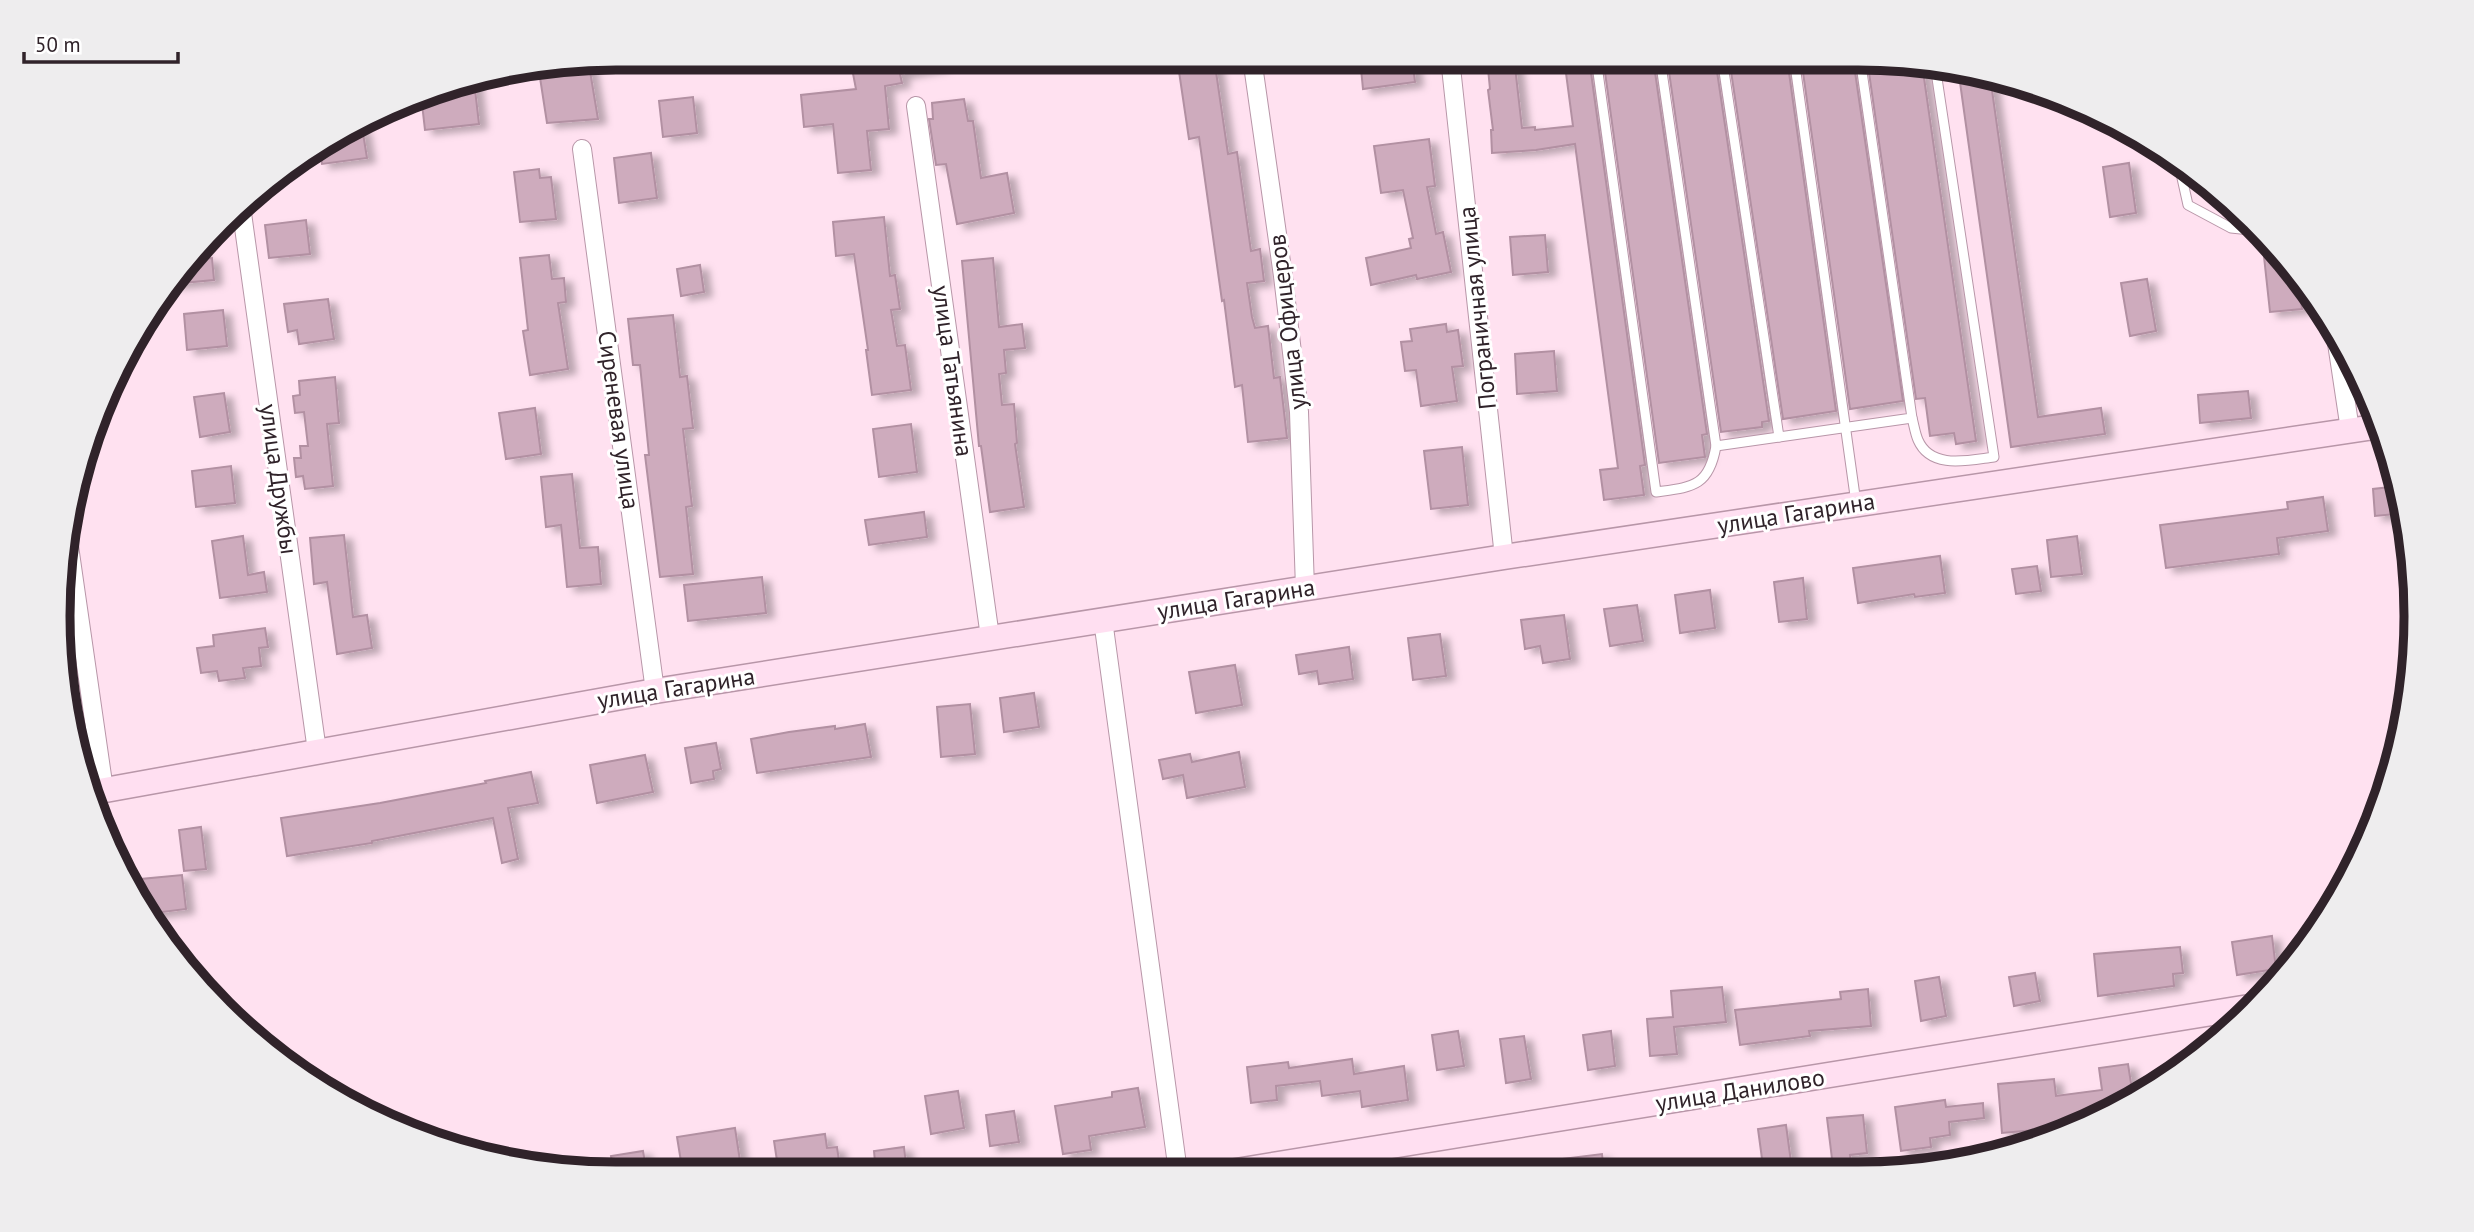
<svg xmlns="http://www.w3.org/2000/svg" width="2474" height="1232" font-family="'PT Sans',sans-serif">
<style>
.building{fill:#ceabbd;stroke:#b290a2;stroke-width:2;filter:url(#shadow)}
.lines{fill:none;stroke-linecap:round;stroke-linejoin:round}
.lane-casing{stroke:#b896a8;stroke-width:11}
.street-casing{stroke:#b896a8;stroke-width:20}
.secondary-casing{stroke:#b896a8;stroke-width:27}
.lane{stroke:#fff;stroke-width:9}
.street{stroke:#fff;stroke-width:18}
.secondary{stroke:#ffdff1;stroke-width:24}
.labels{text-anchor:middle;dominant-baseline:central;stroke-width:6;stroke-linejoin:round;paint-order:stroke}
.street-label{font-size:24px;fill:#30232a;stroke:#fff}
.rim{fill:none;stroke:#30232a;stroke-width:9}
</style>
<defs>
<filter id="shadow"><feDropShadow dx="8" dy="4.5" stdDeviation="3.5" flood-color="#0004"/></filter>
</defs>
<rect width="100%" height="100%" fill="#ffe1f0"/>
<!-- building -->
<g class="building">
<path d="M850,58H941V66L900,74L902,83L885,86L889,129L867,131L871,170L838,173L833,124L804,127L801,95L856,89Z"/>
<path d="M1177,58H1214L1228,154L1237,152L1251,251L1260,249L1264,281L1247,283L1252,317L1255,328L1268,326L1274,378L1280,377L1287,438L1248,442L1242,385L1235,387L1224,300L1222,301L1199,137L1189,139Z"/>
<path d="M1360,58H1412L1415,82L1363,89Z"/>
<path d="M1487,58H1514L1522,128L1535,127V130L1573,126L1564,58H1589L1645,465L1640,466L1644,495L1604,500L1600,470L1618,468L1575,144L1536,150L1492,153L1491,130H1493L1488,90L1490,89Z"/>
<path d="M1603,58H1653L1707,434L1702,435L1705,457L1659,463Z"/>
<path d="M1667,58H1715L1769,421L1762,422V427L1721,432Z"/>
<path d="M1729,58H1787L1836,411L1783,419Z"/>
<path d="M1801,58H1853L1903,401L1850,409Z"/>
<path d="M1867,59L1922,64L1976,441L1956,444L1954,433L1930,436L1925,398L1916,399Z"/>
<path d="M589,65L598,119L547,123L539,71Z"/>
<path d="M1958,68L1990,76L2038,417L2101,408L2105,434L2011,447Z"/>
<path d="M474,81L479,124L425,130L421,95L436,88Z"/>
<path d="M693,97L697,133L663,137L659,101Z"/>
<path d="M964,99L968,121H973L981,178L1007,173L1014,213L957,224L946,164L936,165L929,119H933L932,103Z"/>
<path d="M362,127L367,158L322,164L320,150Z"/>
<path d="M1429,139L1435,186L1427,187L1436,234L1443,232L1451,272L1417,279L1416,275L1371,285L1366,258L1411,248L1409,239L1413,238L1403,190L1381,193L1374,146Z"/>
<path d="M651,153L657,198L619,203L614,158Z"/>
<path d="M2129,163L2136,213L2110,217L2103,167Z"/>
<path d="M539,169L540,178L551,177L556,219L520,222L514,172Z"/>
<path d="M884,217L890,276L895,275L900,309L891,310L897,346L905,345L911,390L872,395L866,350H868L854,254L836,256L833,222Z"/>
<path d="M306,220L310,254L269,258L265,225Z"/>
<path d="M1545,235L1548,272L1513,275L1510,237Z"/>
<path d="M2265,236L2298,276L2302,309L2270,312L2262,238Z"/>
<path d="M200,245L201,259L212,258L214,280L171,284Z"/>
<path d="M549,255L552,279L564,278L566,302L558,303L568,369L530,375L523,331L528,330L520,258Z"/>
<path d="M993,258L999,327L1022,324L1025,348L1004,350L1006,373L999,374L1002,405L1014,404L1017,443L1015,444L1024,507L990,512L981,446H979L962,261Z"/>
<path d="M700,265L704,292L681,296L677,269Z"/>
<path d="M2147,279L2156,331L2130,336L2121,283Z"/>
<path d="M328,299L334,339L299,344L297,330L288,332L284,304Z"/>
<path d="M223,310L227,346L187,350L184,314Z"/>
<path d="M673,315L680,377L687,376L693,428L683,429L692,506L686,507L693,574L660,577L645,455H649L640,365H633L628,319Z"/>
<path d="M1446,324L1447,332L1458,330L1463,366L1452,367L1457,401L1421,406L1416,370L1405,371L1401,342L1412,341L1410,329Z"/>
<path d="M1554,351L1557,391L1517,394L1515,354Z"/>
<path d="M335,377L339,423L327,424L333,486L305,489L303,476L296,477L294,458H301L300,446H308L304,412L295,413L293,396L300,395L299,381Z"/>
<path d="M2248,391L2251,418L2200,423L2198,395Z"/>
<path d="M224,393L230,432L200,437L194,397Z"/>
<path d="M535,408L541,454L506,459L499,413Z"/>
<path d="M911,424L917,472L879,477L873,429Z"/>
<path d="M1462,447L1468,505L1431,509L1424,451Z"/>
<path d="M231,466L235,503L196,507L192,471Z"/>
<path d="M572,474L580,548L598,547L601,584L567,587L561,525L546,527L541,477Z"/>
<path d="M2399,486L2406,513L2375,516L2373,489Z"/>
<path d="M2323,497L2328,531L2277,538L2279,554L2166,568L2160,525L2288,509L2287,502Z"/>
<path d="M924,512L927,537L869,545L865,520Z"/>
<path d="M344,535L353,617L367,615L372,648L337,654L327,582L314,584L310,538Z"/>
<path d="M243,536L248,575L264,572L267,592L220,598L212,541Z"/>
<path d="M2077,536L2082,574L2051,577L2047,540Z"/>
<path d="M1940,556L1945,593L1915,597L1914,594L1858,603L1853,568Z"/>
<path d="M2037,566L2041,591L2016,594L2012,569Z"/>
<path d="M762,577L766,613L688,621L684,585Z"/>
<path d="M1803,578L1807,619L1779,622L1774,582Z"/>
<path d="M1710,590L1715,628L1680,633L1675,595Z"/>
<path d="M1637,605L1643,641L1610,646L1604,609Z"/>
<path d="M1564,615L1570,659L1543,663L1540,646L1525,649L1521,620Z"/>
<path d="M265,628L268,647L259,648L261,666L243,668L245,678L219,681L217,671L201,673L197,648L214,646L213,635Z"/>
<path d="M1440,634L1446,676L1413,680L1408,638Z"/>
<path d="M1349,647L1353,679L1319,684L1317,671L1299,674L1296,655Z"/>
<path d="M1235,665L1242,705L1196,713L1189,672Z"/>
<path d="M1034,693L1039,727L1004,732L1000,698Z"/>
<path d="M970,704L975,754L941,757L937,707Z"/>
<path d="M865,724L871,757L757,773L751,739L789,732L835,726V729Z"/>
<path d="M716,743L721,769L713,771L714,779L691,783L685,748Z"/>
<path d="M1239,752L1245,787L1187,798L1183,775L1163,779L1159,760L1190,754L1192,762Z"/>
<path d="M645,755L653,792L597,803L590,765Z"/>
<path d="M531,772L538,803L508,808L518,859L502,863L493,818L372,841V843L287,856L281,818L380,803L486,783L485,781Z"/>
<path d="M201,827L206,869L184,871L179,830Z"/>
<path d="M182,875L186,909L147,914L135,895L143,894L141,879Z"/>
<path d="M2272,936L2276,969L2237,975L2232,942Z"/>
<path d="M2180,947L2183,973L2173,974L2174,986L2098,996L2094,954Z"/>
<path d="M2035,973L2040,1001L2014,1006L2009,977Z"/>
<path d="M1939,977L1946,1016L1921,1021L1915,981Z"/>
<path d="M1722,987L1726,1022L1674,1027L1677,1054L1650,1056L1647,1019L1673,1017L1671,991Z"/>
<path d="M1868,989L1871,1026L1809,1031L1810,1036L1740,1045L1735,1010L1841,999L1840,992Z"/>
<path d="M1458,1031L1464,1066L1437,1070L1432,1035Z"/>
<path d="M1611,1031L1615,1066L1588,1070L1583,1035Z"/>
<path d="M1524,1036L1531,1079L1506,1083L1500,1039Z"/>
<path d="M1352,1059L1354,1074L1404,1066L1408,1100L1362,1107L1360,1091L1322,1096L1320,1081L1276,1086L1277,1100L1251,1103L1247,1067L1288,1062L1289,1068Z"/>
<path d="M2128,1064L2133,1096L2090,1121L2058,1125V1128L2002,1133L1998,1084L2054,1079L2056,1096L2102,1090L2099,1068Z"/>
<path d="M1138,1088L1145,1127L1089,1136L1091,1150L1063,1154L1055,1106L1112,1097V1092Z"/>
<path d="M958,1091L964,1128L931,1134L925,1096Z"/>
<path d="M1945,1100L1946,1107L1983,1103L1984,1118L1949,1122L1950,1135L1930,1138L1931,1147L1901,1151L1895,1107Z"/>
<path d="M1014,1111L1019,1142L990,1146L986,1115Z"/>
<path d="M1863,1115L1867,1153L1850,1155L1851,1165L1833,1167L1827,1118Z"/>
<path d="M1786,1125L1791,1162L1763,1166L1758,1129Z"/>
<path d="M735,1128L742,1174H683L677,1137Z"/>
<path d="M825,1134L827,1148L837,1147L840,1168L806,1174H779L774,1141Z"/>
<path d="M904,1147L907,1173H876L874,1151Z"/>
<path d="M643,1151L647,1174H614L611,1156Z"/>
<path d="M1602,1154L1604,1171H1554L1553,1160Z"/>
</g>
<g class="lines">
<!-- lane casing -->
<g class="lane-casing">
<g id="lane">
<path d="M1596,58L1656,492C1692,487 1709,487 1716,446"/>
<path d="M1660,58L1716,446L1779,437"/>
<path d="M1722,58L1779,437L1912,418L1860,58"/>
<path d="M1794,58L1856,503"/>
<path d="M2178,160L2188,205L2231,228L2260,231"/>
<path d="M1912,418C1914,425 1915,433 1918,440C1931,470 1969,460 1994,457L1935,65"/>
</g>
</g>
<!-- street casing -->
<g class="street-casing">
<g id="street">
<path d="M1252,58L1283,276L1299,412L1305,588"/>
<path d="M1450,58L1504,557"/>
<path d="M916,106L990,637"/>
<path d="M582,149L655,691"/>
<path d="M241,206L317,751"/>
<path d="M2335,330L2350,430"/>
<path d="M68,539L104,790"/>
<path d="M1103,620L1178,1172"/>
</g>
</g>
<!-- secondary casing -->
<g class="secondary-casing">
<g id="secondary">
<path d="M94,792L655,691L1504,557L2381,426"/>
<path d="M1230,1172L2249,1007"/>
</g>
</g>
<!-- lane -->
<use href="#lane" class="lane"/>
<!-- street -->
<use href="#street" class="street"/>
<!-- secondary -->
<use href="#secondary" class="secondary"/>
</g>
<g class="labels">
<!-- street labels -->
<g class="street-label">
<text transform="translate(1477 308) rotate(-96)">Пограничная улица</text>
<text transform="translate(1287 322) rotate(-97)">улица Офицеров</text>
<text transform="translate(953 371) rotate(82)">улица Татьянина</text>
<text transform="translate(619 420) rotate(82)">Сиреневая улица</text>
<text transform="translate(279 479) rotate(82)">улица Дружбы</text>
<text transform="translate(1796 513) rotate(-9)">улица Гагарина</text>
<text transform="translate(1236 599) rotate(-9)">улица Гагарина</text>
<text transform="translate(676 688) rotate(-9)">улица Гагарина</text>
<text transform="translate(1740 1090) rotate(-9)">улица Данилово</text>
</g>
</g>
<!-- crop -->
<path d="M0 0H2474V1232H0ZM616 70H1858A546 546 0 0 1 2404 616V616A546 546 0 0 1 1858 1162H616A546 546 0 0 1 70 616V616A546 546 0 0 1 616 70Z" fill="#eeedee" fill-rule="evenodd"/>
<path class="rim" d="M616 70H1858A546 546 0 0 1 2404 616V616A546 546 0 0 1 1858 1162H616A546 546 0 0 1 70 616V616A546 546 0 0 1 616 70Z"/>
<!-- scale -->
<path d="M24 52v10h154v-10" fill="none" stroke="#30232a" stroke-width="3.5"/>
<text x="35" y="52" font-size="21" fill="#30232a" stroke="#ffffff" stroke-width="5" paint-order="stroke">50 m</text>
</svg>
